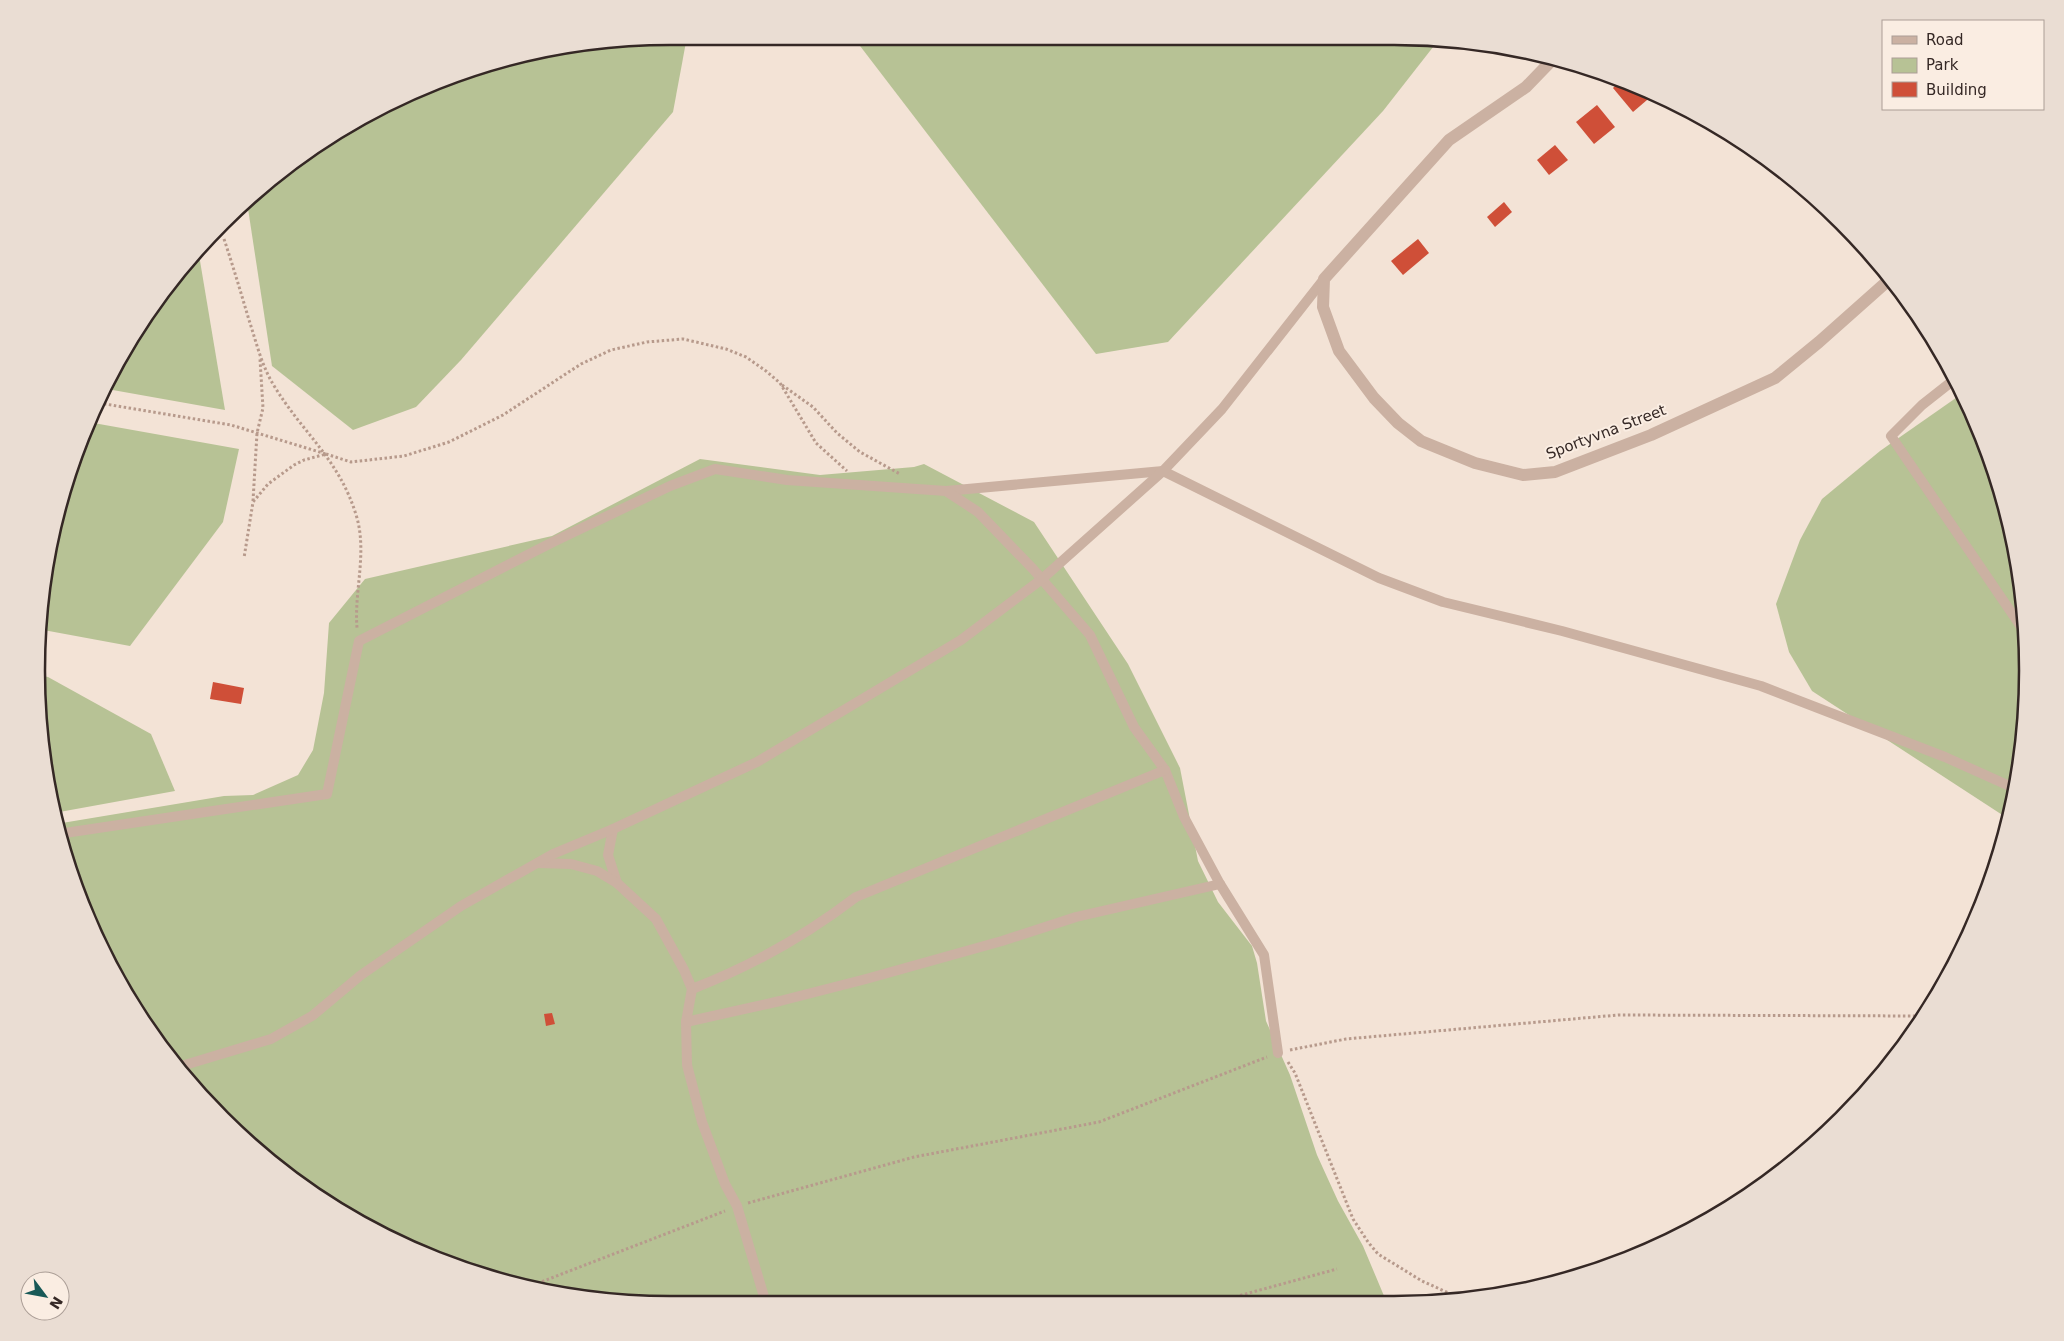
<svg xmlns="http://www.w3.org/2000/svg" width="2064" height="1341" font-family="'DejaVu Sans',sans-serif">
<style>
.green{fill:#b7c295}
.building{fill:#cf4f38}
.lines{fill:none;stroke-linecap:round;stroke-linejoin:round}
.path{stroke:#b79a8c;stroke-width:3;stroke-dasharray:2.5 2.5;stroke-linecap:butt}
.service{stroke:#cbb1a2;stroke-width:10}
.minor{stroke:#cbb1a2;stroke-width:12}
.labels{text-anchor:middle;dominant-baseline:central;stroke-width:4;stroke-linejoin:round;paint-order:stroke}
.street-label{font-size:15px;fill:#352825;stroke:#faede2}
.rim{fill:none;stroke:#352825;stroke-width:2.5}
</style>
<rect width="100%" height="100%" fill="#f3e3d6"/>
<!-- green -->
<g class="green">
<path d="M587,42H686L673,112L461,360L416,407L353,430L272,366L247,202L318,143L467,70Z"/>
<path d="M857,42H1437L1383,111L1168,342L1096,354Z"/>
<path d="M198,249L225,410L107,389L167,284Z"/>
<path d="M1963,393L2006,507L2026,629L2022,754L2007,818L1812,691L1789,652L1776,604L1800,540L1822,499L1880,451Z"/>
<path d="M88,422L239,449L223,522L130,646L38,629L58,507Z"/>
<path d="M700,459L820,475L914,467L924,464L1034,522L1128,664L1180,768L1198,861L1218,902L1252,946L1257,963L1266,1021L1290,1075L1317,1155L1338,1201L1363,1246L1387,1303L587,1299L506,1283L390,1239L252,1147L193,1088L121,988L58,834L56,824L224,796L253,795L298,775L313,750L324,693L329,623L365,579L552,536Z"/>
<path d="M38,675L48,677L151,734L175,791L54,813L38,712Z"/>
</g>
<!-- building -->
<g class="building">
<path d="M1620,81L1654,94L1633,112L1613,88Z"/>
<path d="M1597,105L1615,127L1594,144L1576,122Z"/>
<path d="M1555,145L1568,160L1549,175L1537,160Z"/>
<path d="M1504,202L1512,212L1495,227L1487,217Z"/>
<path d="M1418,239L1429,253L1403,275L1391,261Z"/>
<path d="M213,682L244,688L241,704L210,699Z"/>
<path d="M552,1013L555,1024L546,1026L544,1014Z"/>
</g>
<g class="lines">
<!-- path -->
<g class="path">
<path d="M224,239C233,266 241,293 249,320C256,341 261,364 273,384C302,433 340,459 357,518C367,554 354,592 357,628"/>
<path d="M782,385L813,407L837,433L860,452L900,474"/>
<path d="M99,403L231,425L326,454L304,460L294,465L268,484L253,502L244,558"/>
<path d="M326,454L351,462L404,456L449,442L503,415L581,364L611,350L647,342L683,339L726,349L746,357L766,371L780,383L816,443L847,471"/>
<path d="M253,501L257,433L263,408L260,359"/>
<path d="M1290,1050L1346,1039L1618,1015L1922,1016"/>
<path d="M1288,1062L1295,1073L1353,1219L1368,1242L1378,1254L1422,1281L1462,1299"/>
<path d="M748,1203L914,1157L1099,1122L1267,1057"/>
<path d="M528,1287L725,1211"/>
<path d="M1216,1302L1337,1269"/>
</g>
<!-- service -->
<g class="service">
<path d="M1955,379L1922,405L1891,436L2026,634"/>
<path d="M946,491L1163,471L1379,578L1443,602L1562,631L1761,686L1945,757L2014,788"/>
<path d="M613,829L608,855L617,883"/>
<path d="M58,834L327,794L359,641L553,542L670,486L715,469L787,480L946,491L978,512L1033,569L1090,635L1134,727L1165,770L1184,817L1220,884L1264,955L1278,1053"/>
<path d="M538,863L571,864L597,871L617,883L656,919L684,970L692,989L686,1022L687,1065L702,1122L725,1184L737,1206L765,1300"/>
<path d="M692,989C752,966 805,936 856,897L1165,770"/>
<path d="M686,1022L780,1001L866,979L1002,941L1076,917L1220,884"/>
<path d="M178,1067L271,1039L312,1016L361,975L461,906L553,854L613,829L757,762L961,640L1042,579L1163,471L1222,409L1324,279"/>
</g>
<!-- minor -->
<path class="minor" d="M1555,57L1526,87L1449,140L1324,279L1323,307L1339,351L1374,398L1398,423L1421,441L1475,463L1523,475L1555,472L1651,435L1775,378L1819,342L1891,278"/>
</g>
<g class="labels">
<!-- street labels -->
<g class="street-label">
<text transform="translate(1606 432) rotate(-21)">Sportyvna Street</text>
</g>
</g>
<!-- crop -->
<path d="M0 0H2064V1341H0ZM670 45H1394A625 625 0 0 1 2019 670V671A625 625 0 0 1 1394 1296H670A625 625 0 0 1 45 671V670A625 625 0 0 1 670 45Z" fill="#eaddd3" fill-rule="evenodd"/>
<path class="rim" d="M670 45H1394A625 625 0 0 1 2019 670V671A625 625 0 0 1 1394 1296H670A625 625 0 0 1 45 671V670A625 625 0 0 1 670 45Z"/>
<!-- legend -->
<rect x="1882" y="20" width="162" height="90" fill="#faede2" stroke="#ab9e96"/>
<rect x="1892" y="36" width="25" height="8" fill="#cbb1a2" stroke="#ab9e96"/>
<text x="1926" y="45" font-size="15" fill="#352825">Road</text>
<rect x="1892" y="58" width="25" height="15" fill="#b7c295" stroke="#ab9e96"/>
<text x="1926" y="70" font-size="15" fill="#352825">Park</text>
<rect x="1892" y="82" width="25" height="15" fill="#cf4f38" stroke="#ab9e96"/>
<text x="1926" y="95" font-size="15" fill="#352825">Building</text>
<!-- north arrow -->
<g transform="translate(45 1296) rotate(122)"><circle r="24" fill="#faede2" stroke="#ab9e96"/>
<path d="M0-4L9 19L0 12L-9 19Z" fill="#185957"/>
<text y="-8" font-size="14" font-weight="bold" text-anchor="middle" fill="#352825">N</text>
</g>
</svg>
